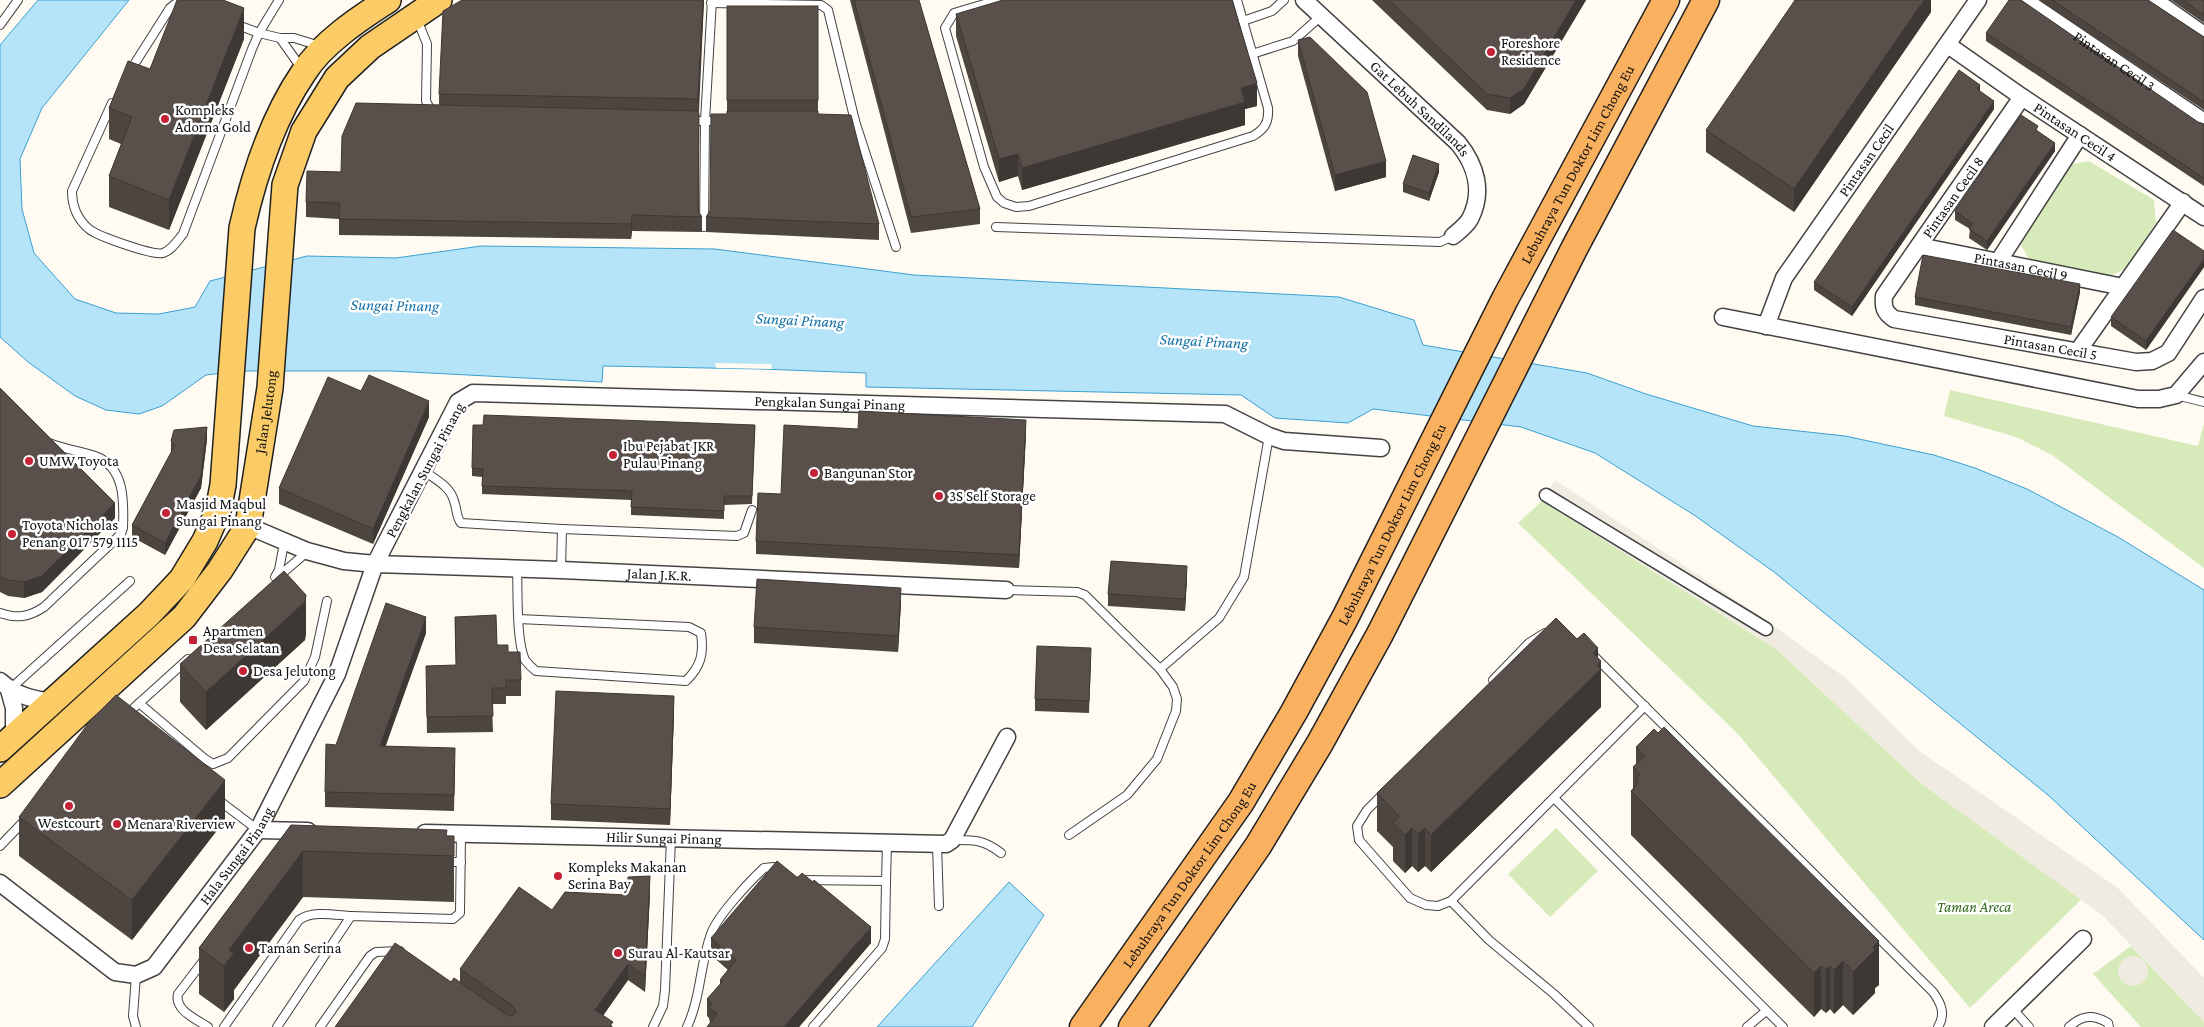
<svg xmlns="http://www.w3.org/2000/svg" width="2204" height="1027" font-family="'Crimson Pro',serif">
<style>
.green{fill:#d7ebba}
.plaza{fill:#f0ebe0}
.water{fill:#b5e4f8;stroke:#3aa0d1}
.pier{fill:#fffbf2}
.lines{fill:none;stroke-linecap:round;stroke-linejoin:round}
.service-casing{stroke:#434343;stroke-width:10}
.pedestrian-casing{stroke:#434343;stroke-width:15}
.minor-casing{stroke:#434343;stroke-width:19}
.primary-casing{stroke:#212121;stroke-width:28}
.trunk-casing{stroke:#212121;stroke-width:29}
.service{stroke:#fff;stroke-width:8}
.pedestrian{stroke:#fff;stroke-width:12}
.minor{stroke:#fff;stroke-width:16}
.primary{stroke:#fbcc66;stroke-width:25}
.trunk{stroke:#f9b05f;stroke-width:26}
.wall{fill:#4d4540}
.shaded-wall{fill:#3e3834}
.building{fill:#59504b;stroke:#3e3834}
.poi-dot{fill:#c42337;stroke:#fff;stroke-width:2}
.labels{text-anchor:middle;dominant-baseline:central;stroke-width:5;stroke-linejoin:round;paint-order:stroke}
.poi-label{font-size:15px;fill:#101010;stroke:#fff;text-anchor:start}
.street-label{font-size:15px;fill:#101010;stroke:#fff}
.park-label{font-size:15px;font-style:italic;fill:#336a1d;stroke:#fff}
.water-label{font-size:16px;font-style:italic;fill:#1471a6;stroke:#fff}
</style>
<rect width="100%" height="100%" fill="#fffbf2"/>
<!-- green -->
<g class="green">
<path d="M2089,161L2154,200L2156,223L2125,269L2110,276L2029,260L2020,243L2072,164Z"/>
<path d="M1950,390L2198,446L2204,423V568L2052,455L2016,437L1944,416Z"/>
<path d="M1542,501L1776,649L1922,784L2082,899L1970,1008L1737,733L1518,523Z"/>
<path d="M1556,828L1598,871L1550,917L1508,874Z"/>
<path d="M2131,946L2204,1022V1027H2141L2093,974Z"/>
</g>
<!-- plaza -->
<g class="plaza">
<path d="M1555,480L1760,616L1847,679L1918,750L2118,888L2204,978V1022L2103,916L1922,784L1776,649L1542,501Z"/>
<circle cx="2133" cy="971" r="15"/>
</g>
<!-- water -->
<g class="water">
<path d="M38,0H129L42,108L20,159L22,209L34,253L75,299L116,313L159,314L195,307L210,281L307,256L396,258L481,246L715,249L914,275L1339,297L1414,320L1423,345L1587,373L1646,394L1753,426L1845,436L1934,455L1975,468L2027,489L2118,537L2204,590V940L2048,795L1774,572L1694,515L1595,453L1521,427L1373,409L1348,423L1275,418L1241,395L866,387V373L761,369L603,366L602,382L391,371H241L206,375L162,406L139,414L106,410L75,396L28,362L0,337V45Z"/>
<path d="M1009,882L1044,915L972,1027H877Z"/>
</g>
<!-- pier -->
<path class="pier" d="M715,363L771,364L772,369L716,368Z"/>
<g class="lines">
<!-- service casing -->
<g class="service-casing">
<g id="service">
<path d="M998,0L954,13L945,28L984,167L997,197L1004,203L1016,207L1029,206L1253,136C1265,129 1269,122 1268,108L1237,0"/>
<path d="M711,3L821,5L828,10L855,121L896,247"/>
<path d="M417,19L427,44L426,101L431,111"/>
<path d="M1243,21L1272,11L1284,0"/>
<path d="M235,24L259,33L280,38H294L320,46"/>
<path d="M0,25L18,0"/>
<path d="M280,38L302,69"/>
<path d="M1252,54L1293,41L1321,16"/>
<path d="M130,71L170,8L175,4H185"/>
<path d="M112,103L72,191C72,206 77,219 89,229C97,236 154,256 163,253C172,250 177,241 183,234L252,49L259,33L279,0"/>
<path d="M689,121H720"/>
<path d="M842,121H855"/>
<path d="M704,227L705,121L712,0"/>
<path d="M996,227L1440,242L1453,236"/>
<path d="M2176,395L2204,402"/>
<path d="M424,471C436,480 450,486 454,501C457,508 456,517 461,523L562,529"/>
<path d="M517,569C518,592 516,641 525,660C528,664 532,668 536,671L686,681C701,666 704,654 701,633L689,627L519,619"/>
<path d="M561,570L562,529L737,536L744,533L752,510"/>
<path d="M275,577L279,570L284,543"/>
<path d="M278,577L307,552"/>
<path d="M1006,590L1077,592L1085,595L1160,669L1173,687L1177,699L1176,711L1157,759L1127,795L1069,835"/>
<path d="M0,613C17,619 29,617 44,607L121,534L123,528C124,501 125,467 95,456C80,451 64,449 49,443"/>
<path d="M1594,656L1933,992C1941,1003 1946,1014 1938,1027"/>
<path d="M1160,669L1219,618L1244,577L1269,436"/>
<path d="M1493,680L1529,643L1545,633"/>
<path d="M9,690L130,581"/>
<path d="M139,703L205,759L213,764L228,758L304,681L315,657L327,601"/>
<path d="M126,715L188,659"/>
<path d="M1384,793L1367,810L1357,826L1359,840L1410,898L1426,905L1438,906L1451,901L1645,706"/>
<path d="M1554,798L1783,1027"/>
<path d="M217,799L258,830"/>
<path d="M952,840C974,840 983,839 1001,853"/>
<path d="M937,844L939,906"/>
<path d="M0,846L26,819"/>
<path d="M446,862H461"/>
<path d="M801,880L886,881L885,939L882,948L813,1027"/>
<path d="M886,881L887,843"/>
<path d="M1451,901L1489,940L1554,994L1589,1027"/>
<path d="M204,960L178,994C174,1010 196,1019 208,1027"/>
<path d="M136,975L133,1016L136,1027"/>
<path d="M2012,1008L2029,1027"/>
<path d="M224,1027L299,920C312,910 335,915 351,916"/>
<path d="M277,1027L351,916L453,919L460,913L461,834"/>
<path d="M320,1027L370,956L376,952L400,951"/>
<path d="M653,1027L663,1006L665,990L671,838"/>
<path d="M687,1027C701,997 700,964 711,934C717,916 750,881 764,868L774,867L779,870"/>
<path d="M1747,1027L1766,1011"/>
<path d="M2069,1027C2082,1015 2093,1014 2108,1023L2109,1027"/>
</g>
</g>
<!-- pedestrian casing -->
<g class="pedestrian-casing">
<path id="pedestrian" d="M1546,495L1766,629"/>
</g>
<!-- minor casing -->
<g class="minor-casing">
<g id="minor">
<path id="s1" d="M1304,0L1458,143C1476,165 1484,192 1470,219C1466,226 1459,231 1453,236"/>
<path id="s2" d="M2024,0L2204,122"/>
<path d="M2154,0L2204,35"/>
<path id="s3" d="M1948,45L2022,97L2204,217"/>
<path id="s4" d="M2022,97L1884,296C1883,307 1884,312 1894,319L2136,362L2152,361L2168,353L2204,298"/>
<path id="s5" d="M1919,246L2123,287"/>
<path d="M1998,262L2080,135"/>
<path d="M1723,317L2138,399H2159L2176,395L2204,362"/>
<path id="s6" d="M1766,326L1784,278L1978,0"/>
<path d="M2078,351L2183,202"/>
<path id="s7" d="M248,526L307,551L344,561L375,564L561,570L1006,590"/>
<path d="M0,681C15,695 31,699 52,702"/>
<path d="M9,690L14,708V736"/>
<path d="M258,830L308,831"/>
<path id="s8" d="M425,833L946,844L952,840L1007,737"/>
<path id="s9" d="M0,883L115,972L136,975L154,967L258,830L337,674L375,564L458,402L473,393L1225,414L1269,436L1284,441L1381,448"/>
<path d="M1993,1027L2083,939"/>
</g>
</g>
<!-- primary casing -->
<g class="primary-casing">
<g id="primary">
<path d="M0,749L149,614L182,579L205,541L218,511L223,485L242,228C254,175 273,117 304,72C322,43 360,18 388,0"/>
<path id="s10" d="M0,785L184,617L220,570L248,526L270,388L285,185L304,131L337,78L370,47L439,0"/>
</g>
</g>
<!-- trunk casing -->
<g class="trunk-casing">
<g id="trunk">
<path id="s11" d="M1083,1027L1241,802L1294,712L1345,618L1505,299L1666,0"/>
<path d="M1132,1027L1258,846L1320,743L1380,634L1574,249L1706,0"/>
</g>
</g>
<!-- service -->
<use href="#service" class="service"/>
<!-- pedestrian -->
<use href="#pedestrian" class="pedestrian"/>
<!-- minor -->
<use href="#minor" class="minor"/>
<!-- primary -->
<use href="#primary" class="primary"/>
<!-- trunk -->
<use href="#trunk" class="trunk"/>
</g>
<!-- wall -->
<g class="wall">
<path d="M462,0H704L699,112V212L702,217V232L632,231L631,239L339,235V219L306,217V202L341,172L439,105V94Z"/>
<path d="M850,0H919L980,209V224L911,233Z"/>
<path d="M1372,0H1586L1524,104L1510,114L1487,110Z"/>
<path d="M1931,0V12L1794,212L1706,152V130Z"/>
<path d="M2039,0H2148L2204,37V110Z"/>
<path d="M2171,0H2204V23Z"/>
<path d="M727,6H818V114L879,224V240L706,232V217L710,211L727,114Z"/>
<path d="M956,14L1257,106L1245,109V125L1022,190L1018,176L999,182L956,36Z"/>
<path d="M1986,33L2198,122L2204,124V186L1986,41Z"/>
<path d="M244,39L169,230L109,207V176L121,144L109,139V108L150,69Z"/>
<path d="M1298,40L1386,177L1335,191L1298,56Z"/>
<path d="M1980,92L1994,109L1852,316L1814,290V282Z"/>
<path d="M2038,132L2055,151L1987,250L1969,238L1970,229L1955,220V211Z"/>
<path d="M1439,172L1429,201L1403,192V184Z"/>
<path d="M2204,251V267L2146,350L2111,326V317Z"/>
<path d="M2080,292L2071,335L1915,305V297Z"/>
<path d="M0,388L115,518L42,592L24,598L8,596L0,592Z"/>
<path d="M361,391L429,417L373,544L279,504V488Z"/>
<path d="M755,425L752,504L724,505V519L631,515V500L482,494V477L472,476V468Z"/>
<path d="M858,429L1026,433L1019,568L756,554V541L781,494Z"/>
<path d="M207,439L201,488L165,555L132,537V525L171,453V441Z"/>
<path d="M1187,578L1185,611L1108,606V594Z"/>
<path d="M901,603L898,652L754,643V627Z"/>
<path d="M455,617L508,652L521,680V696H506V704H492L493,732L427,733L426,682L456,665Z"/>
<path d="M306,633L305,640L206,730L180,702V664Z"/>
<path d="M426,633L385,746L455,764L454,811L325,807V792L336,745Z"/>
<path d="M1577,639L1601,661V707L1431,872L1425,866L1418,872L1412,866L1405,873L1393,861V847L1377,831V793Z"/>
<path d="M1091,660L1089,713L1035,711V699Z"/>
<path d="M674,712L670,825L551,820V804Z"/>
<path d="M1636,747L1879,985L1875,988V993L1853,1015L1843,1005L1834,1014L1830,1009L1826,1013L1821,1009L1814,1017L1631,835V791L1633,789V767L1636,765Z"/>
<path d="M19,817L225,820L132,940L19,856Z"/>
<path d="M291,825L454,836V902L303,897L234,990V999L224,1012L199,994V948Z"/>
<path d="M650,893L645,992L628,980L603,1016L613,1027H335L460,982V969L552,910L627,895Z"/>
<path d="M711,938L871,943L799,1027H707L710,1023L709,1018L707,1016V999L720,985V980L728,970L711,955Z"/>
</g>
<!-- shaded-wall -->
<g class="shaded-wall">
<path d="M703,0H704L698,115V99Z"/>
<path d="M1576,0H1586L1524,104L1510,114V98Z"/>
<path d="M1924,0H1931V12L1794,212V189Z"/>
<path d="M244,8V39L169,230V200Z"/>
<path d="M1257,83V106L1245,109V125L1022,190V168L1241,88Z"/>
<path d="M1980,85V93L1977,89Z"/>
<path d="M1994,101V109L1852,316V307Z"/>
<path d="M2055,143V151L1987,250V241Z"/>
<path d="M1018,154V176L999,182V159Z"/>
<path d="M1386,161V177L1335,191V175Z"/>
<path d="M1439,164V172L1429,201V193Z"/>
<path d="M632,215V231L631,239V224Z"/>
<path d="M2204,259V267L2146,350V341Z"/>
<path d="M2080,284V292L2071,335V327Z"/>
<path d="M429,401V417L373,544V529Z"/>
<path d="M1026,420V433L1019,568V555Z"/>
<path d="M207,427V439L201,488L165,555V543Z"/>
<path d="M115,503V518L42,592L24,598V582Z"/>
<path d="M1187,566V578L1185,611V599Z"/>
<path d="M901,588V603L898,652V636Z"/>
<path d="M306,595V633L305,640L206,730V692Z"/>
<path d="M426,617V633L380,762V746Z"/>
<path d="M1598,648V663L1601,661V707L1431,872V835Z"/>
<path d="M674,696V712L670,825V809Z"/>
<path d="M225,780V820L132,940V900Z"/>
<path d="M1412,828V866L1405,873V835Z"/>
<path d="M1425,828V866L1418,872V834Z"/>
<path d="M303,851V897L234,990V999L224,1012V966L229,950Z"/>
<path d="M650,876V893L645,992V976Z"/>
<path d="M871,927V943L799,1027H784Z"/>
<path d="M1879,941V985L1875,988V993L1853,1015V972L1873,947Z"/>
<path d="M1843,961V1005L1834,1014V970Z"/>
<path d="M628,964V980L595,1026V1010Z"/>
<path d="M1821,966V1009L1814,1017V973Z"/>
<path d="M1830,966V1009L1826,1013V970Z"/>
</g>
<!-- building -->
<g class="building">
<path d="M177,0H223L244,8L169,200L109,176L132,117L109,108L128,61L150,69Z"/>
<path d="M462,0H703L698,99L439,94L443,11Z"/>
<path d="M854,0H919L980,209L911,217Z"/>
<path d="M1003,0H1232L1257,83L1241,88L1245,102L1022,168L1018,154L999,159L956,14Z"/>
<path d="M1389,0H1576L1524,89L1510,98L1487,94Z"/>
<path d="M1795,0H1924L1794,189L1706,130Z"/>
<path d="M2009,0H2021L2198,122L2204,124V178L1986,33Z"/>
<path d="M2052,0H2148L2204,37V102Z"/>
<path d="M2183,0H2204V15Z"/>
<rect x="727" y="6" width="91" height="94"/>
<path d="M1310,37L1367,92L1386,161L1335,175L1298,40Z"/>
<path d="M1959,70L1980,85L1977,89L1994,101L1852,307L1814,282Z"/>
<path d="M356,103L698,111L699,114L698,211L702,217L632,215L631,224L339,219L340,203L306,202L307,171L341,172L342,136Z"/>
<path d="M727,111H818V114L851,115L879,224L706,217L710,211L711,114H727Z"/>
<path d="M2021,115L2038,126L2036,130L2055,143L1987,241L1969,229L1973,224L1955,211Z"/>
<path d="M1413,155L1439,164L1429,193L1403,184Z"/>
<path d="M2173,230L2204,251V259L2146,341L2111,317Z"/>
<path d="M1923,255L2080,284L2071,327L1915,297Z"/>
<path d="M369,375L429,401L373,529L279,488L328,377L361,391Z"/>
<path d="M0,388L115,503L42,576L24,582L8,580L0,576Z"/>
<path d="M859,411L1026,420L1019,555L756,541L758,493L781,494L784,425L858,429Z"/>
<path d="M484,415L755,425L752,496H724V511L631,507L632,491L482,486L483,469L472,468L473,425H483Z"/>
<path d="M207,427L201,476L165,543L132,525L175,445L171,441L174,430Z"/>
<path d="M1111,561L1187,566L1185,599L1108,594Z"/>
<path d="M284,571L306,595L305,602L206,692L180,664Z"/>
<path d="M757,579L901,588L898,636L754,627Z"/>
<path d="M386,603L426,617L380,746L455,748L454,795L325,792L326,744L336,745Z"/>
<path d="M496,615L497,645H508V652H520L521,680H506V688H492L493,716L427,717L426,666L456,665L455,617Z"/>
<path d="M1556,618L1577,639L1584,633L1598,648L1593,653L1601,661L1597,665L1601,669L1431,835L1425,828L1418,834L1412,828L1405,835L1393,823L1399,816L1377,793Z"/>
<path d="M1037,646L1091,648L1089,701L1035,699Z"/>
<path d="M556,691L674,696L670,809L551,804Z"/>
<path d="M116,695L225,780L132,900L19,817L90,721Z"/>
<path d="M1664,727L1879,941L1873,947L1875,950L1853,972L1843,961L1834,970L1830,966L1826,970L1821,966L1814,973L1631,791L1639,782L1636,779L1640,774L1633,767L1645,756L1636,747L1654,729L1658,733Z"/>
<path d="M291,825L447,830L446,836H454V856L303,851L229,950L234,953L224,966L199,948Z"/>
<path d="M777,861L798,878L802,873L813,882L814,880L871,927L784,1027H707L717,1014L709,1007L712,1004L707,999L722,982L720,980L736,960L711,938Z"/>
<path d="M650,876L645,976L628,964L595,1010L613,1022L609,1027H335L395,943L451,982L454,978L507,1015L512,1016L516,1012L513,1006L460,969L519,887L552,910L565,892L627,895L628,877Z"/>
</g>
<!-- markers -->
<g class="poi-dot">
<circle cx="1491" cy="52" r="5"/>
<circle cx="165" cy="119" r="5"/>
<circle cx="613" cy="455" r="5"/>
<circle cx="29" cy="461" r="5"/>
<circle cx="814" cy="473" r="5"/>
<circle cx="939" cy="496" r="5"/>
<circle cx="166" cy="513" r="5"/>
<circle cx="12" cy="534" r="5"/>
<rect x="188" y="635" width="10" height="10" rx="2.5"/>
<circle cx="243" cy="671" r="5"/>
<circle cx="69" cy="806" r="5"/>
<circle cx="117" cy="824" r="5"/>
<circle cx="558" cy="876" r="5"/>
<circle cx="249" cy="948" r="5"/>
<circle cx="618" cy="953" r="5"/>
</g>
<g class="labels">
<!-- poi labels -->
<g class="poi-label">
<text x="1501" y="43">Foreshore<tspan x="1501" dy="17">Residence</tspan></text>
<text x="175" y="110">Kompleks<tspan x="175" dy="17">Adorna Gold</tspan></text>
<text x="623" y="446">Ibu Pejabat JKR<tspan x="623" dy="17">Pulau Pinang</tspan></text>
<text x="39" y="461">UMW Toyota</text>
<text x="824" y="473">Bangunan Stor</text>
<text x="949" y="496">3S Self Storage</text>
<text x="176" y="504">Masjid Maqbul<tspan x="176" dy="17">Sungai Pinang</tspan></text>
<text x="22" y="525">Toyota Nicholas<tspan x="22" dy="17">Penang 017 579 1115</tspan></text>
<text x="203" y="631">Apartmen<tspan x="203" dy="17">Desa Selatan</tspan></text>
<text x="253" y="671">Desa Jelutong</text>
<text x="69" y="823" text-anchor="middle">Westcourt</text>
<text x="127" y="824">Menara Riverview</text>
<text x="568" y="867">Kompleks Makanan<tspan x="568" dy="17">Serina Bay</tspan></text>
<text x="259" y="948">Taman Serina</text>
<text x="628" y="953">Surau Al-Kautsar</text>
</g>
<!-- street labels -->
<g class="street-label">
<text stroke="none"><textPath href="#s2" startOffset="109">Pintasan Cecil 3</textPath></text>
<text stroke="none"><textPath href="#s1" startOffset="159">Gat Lebuh Sandilands</textPath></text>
<text stroke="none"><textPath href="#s3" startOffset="154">Pintasan Cecil 4</textPath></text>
<text stroke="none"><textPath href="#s6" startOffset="195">Pintasan Cecil</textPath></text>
<text stroke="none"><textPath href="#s11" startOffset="996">Lebuhraya Tun Doktor Lim Chong Eu</textPath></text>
<text transform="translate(1953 197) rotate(-55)">Pintasan Cecil 8</text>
<text stroke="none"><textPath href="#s5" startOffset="104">Pintasan Cecil 9</textPath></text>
<text stroke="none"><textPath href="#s4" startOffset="428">Pintasan Cecil 5</textPath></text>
<text stroke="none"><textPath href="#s9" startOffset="1206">Pengkalan Sungai Pinang</textPath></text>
<text stroke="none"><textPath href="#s10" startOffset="476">Jalan Jelutong</textPath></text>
<text transform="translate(425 470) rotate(-62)">Pengkalan Sungai Pinang</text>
<text stroke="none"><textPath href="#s11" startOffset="591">Lebuhraya Tun Doktor Lim Chong Eu</textPath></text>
<text stroke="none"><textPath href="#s7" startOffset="418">Jalan J.K.R.</textPath></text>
<text stroke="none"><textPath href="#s8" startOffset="239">Hilir Sungai Pinang</textPath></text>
<text stroke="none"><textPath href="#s9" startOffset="325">Hala Sungai Pinang</textPath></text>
<text stroke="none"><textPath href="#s11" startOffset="186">Lebuhraya Tun Doktor Lim Chong Eu</textPath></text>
</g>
<!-- park labels -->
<g class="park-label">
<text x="1974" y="907">Taman Areca</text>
</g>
<!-- water labels -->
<g class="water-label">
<text transform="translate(395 305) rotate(1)">Sungai Pinang</text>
<text transform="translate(800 320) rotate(3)">Sungai Pinang</text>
<text transform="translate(1204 341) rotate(3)">Sungai Pinang</text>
</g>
</g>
</svg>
